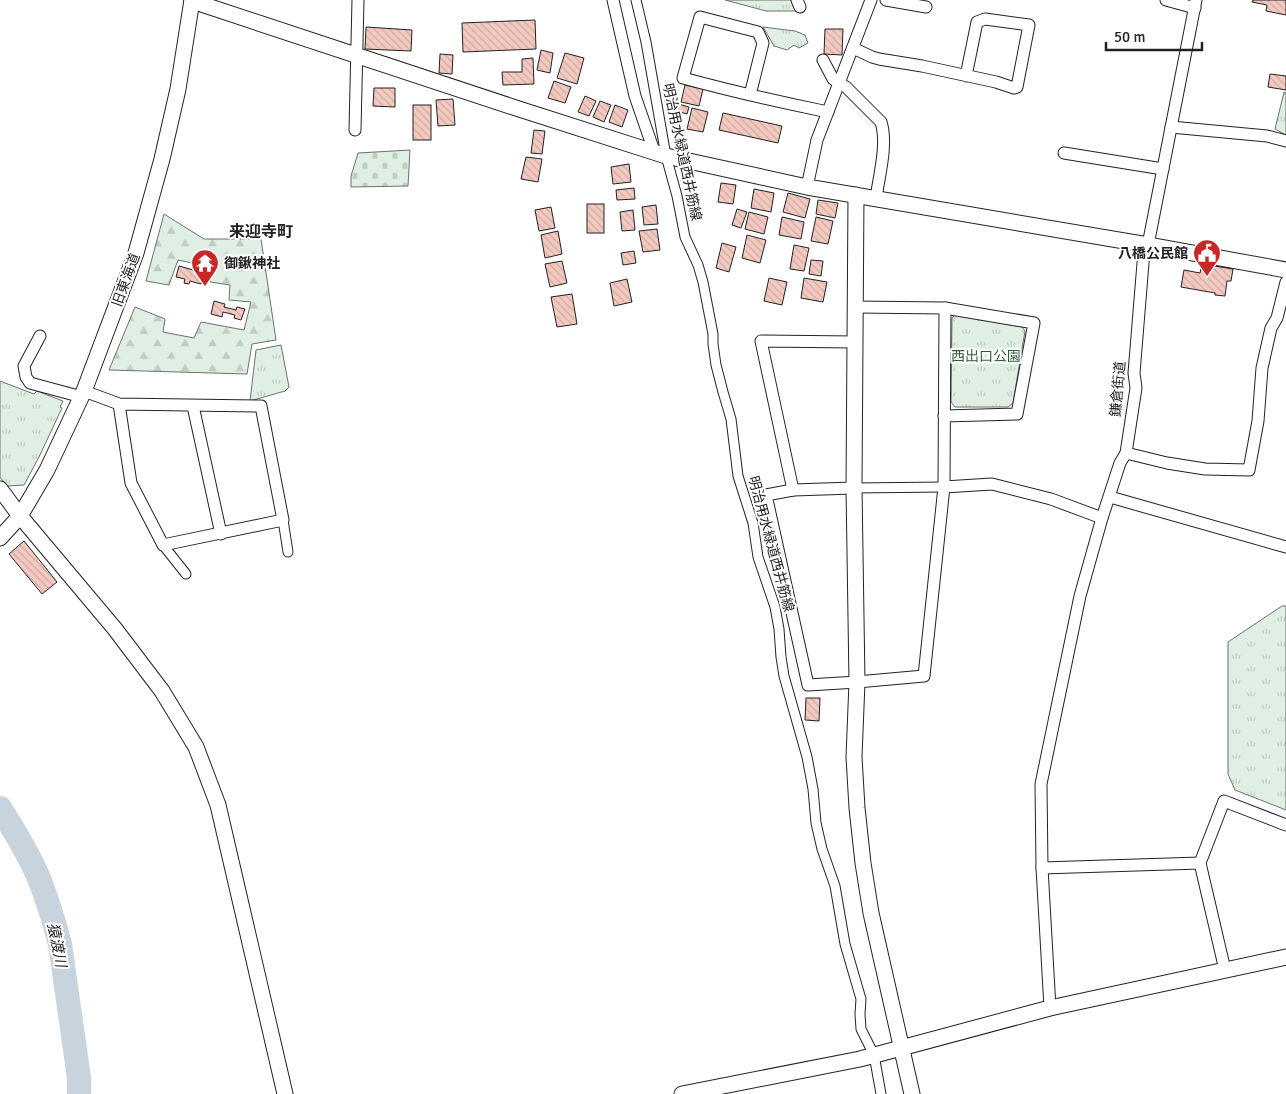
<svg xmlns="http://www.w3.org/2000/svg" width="1286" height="1094" font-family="Signika,'Noto Sans JP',sans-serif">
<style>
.forest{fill:url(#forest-firs);stroke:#6f6f6f}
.cemetery{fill:url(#cemetery-stones);stroke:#6f6f6f}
.park{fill:url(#park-tufts);stroke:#6f6f6f}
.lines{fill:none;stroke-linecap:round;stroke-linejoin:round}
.river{stroke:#c7d3dd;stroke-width:24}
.building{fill:url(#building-back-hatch);stroke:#222}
.pedestrian-casing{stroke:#222;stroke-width:11}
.minor-casing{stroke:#222;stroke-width:13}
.tertiary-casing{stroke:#222;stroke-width:17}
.pedestrian{stroke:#fff;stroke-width:9}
.minor{stroke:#fff;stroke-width:11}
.tertiary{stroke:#fff;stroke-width:15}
.labels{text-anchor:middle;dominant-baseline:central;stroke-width:4;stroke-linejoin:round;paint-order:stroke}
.street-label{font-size:14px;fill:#222;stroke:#fff}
.poi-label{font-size:14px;font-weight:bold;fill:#222;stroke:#fff;text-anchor:end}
.park-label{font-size:14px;fill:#2f5e38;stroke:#fff}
.water-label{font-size:15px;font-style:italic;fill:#222;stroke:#fff}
.quarter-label{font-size:16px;font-weight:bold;fill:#222;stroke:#fff}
</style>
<defs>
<pattern id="forest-firs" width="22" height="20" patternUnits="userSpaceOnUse" patternTransform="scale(1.25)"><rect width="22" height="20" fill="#e0efe3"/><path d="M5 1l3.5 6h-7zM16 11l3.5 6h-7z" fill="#c0cdc2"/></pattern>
<pattern id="cemetery-stones" width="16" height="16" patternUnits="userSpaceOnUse" patternTransform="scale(1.25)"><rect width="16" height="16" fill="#e0efe3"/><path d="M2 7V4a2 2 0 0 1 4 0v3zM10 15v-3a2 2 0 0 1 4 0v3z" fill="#c0cdc2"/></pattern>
<pattern id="park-tufts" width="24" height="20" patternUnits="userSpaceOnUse" patternTransform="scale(1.25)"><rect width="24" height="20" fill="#e0efe3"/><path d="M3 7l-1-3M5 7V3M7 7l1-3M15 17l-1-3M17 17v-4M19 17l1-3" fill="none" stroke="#c0cdc2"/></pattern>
<pattern id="building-back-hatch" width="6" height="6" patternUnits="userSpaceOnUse" patternTransform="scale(1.25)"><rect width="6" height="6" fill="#f3c9c0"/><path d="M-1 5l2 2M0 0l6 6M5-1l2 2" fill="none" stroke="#d0aca5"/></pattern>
</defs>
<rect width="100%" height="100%" fill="#fff"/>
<!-- forest -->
<path class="forest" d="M164,214L204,239H261L276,340L252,344L247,374L109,370L135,307L165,319L163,332L194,338L201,322L244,330L251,302L229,300L230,285L210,282L211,267L178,260L169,285L146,281Z"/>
<!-- cemetery -->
<path class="cemetery" d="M410,150L408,186L351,187V176L358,153Z"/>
<!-- park -->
<g class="park">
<path d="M725,0H791L795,11H766Z"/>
<path d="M763,27L795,31L805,35L808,43L799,48L794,45L787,50L774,46Z"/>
<path d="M1284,92L1286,93V135L1275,129Z"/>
<path d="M955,315L1022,327L1025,331L1013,403L1008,407H955L951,402L952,318Z"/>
<path d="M281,345L289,387L285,391L250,401L256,350Z"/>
<path d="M0,381L34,394L37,391L63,401L60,407L62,408L39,457L24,485L7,486L0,477Z"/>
<path d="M1282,606H1286V810L1235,790L1228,774V642Z"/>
</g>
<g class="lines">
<!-- river -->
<path class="river" d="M0,808C14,830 28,853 38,876C47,898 54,921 60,944L79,1078V1094"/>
</g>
<!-- building -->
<g class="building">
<path d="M1253,0H1286V15L1266,11L1267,5L1252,2Z"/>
<path d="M535,20L536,49L463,52L462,23Z"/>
<path d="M366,27L412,30L411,51L365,49Z"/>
<path d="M825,29H843L842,55L824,54Z"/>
<path d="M541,50L553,53L550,73L537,70Z"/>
<path d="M565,53L584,58L577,84L557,78Z"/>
<path d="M440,54L453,55L452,74L439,73Z"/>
<path d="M533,58L534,84L503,85L502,72H522V59Z"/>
<path d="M1270,74L1286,76V90L1268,87Z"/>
<path d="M554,81L571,87L565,103L548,98Z"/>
<path d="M685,85L703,89L699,106L681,102Z"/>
<path d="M374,88H395V107L373,106Z"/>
<path d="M585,96L596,101L589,116L578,112Z"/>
<path d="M453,99L455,125L438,126L436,100Z"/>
<path d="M600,101L611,105L604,122L593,117Z"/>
<path d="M675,103L689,107L687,114L673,110Z"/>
<rect x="413" y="105" width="18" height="35"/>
<path d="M615,105L628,110L622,127L609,122Z"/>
<path d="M692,108L708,112L703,132L687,129Z"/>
<path d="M723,113L782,126L778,143L719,130Z"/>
<path d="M534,130L545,131L542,154L531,153Z"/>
<path d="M526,157L542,159L538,182L521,179Z"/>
<path d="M629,164L631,182L613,184L611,167Z"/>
<path d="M721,183L736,185L733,204L718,202Z"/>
<path d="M634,188L635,199L617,200L616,190Z"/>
<path d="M754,189L774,193L771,212L751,208Z"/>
<path d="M788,193L810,199L805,218L783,212Z"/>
<path d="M818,200L838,203L835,218L816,214Z"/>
<rect x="587" y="204" width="17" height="29"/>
<path d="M656,205L658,224L644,225L642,207Z"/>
<path d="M551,207L555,228L539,231L535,210Z"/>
<path d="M737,209L747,212L741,228L732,225Z"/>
<path d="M633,210L635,230L622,231L620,212Z"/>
<path d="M749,212L768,217L764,234L745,229Z"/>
<path d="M782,217L804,222L801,239L779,235Z"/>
<path d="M816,217L833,221L828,244L811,241Z"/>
<path d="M657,229L660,250L643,252L639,231Z"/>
<path d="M558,231L562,254L545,258L541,235Z"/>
<path d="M747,235L766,240L760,263L742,258Z"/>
<path d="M722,243L736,247L729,272L716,268Z"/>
<path d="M794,245L809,248L804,271L790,269Z"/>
<path d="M634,251L636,263L623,265L621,253Z"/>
<path d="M811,260L823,261L821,276L809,274Z"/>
<path d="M562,261L567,283L550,287L545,264Z"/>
<path d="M1202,264L1233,269L1231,281H1227L1225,296L1215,295V293L1181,287L1184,270L1200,273Z"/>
<path d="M179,266L204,273L201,284L190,281L189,284L184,283L185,279L176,277Z"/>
<path d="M769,278L787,282L782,305L764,301Z"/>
<path d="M804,278L827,282L823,302L801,298Z"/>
<path d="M627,279L632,302L614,306L610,283Z"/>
<path d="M572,294L577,324L557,327L551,297Z"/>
<path d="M214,301L225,304L224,307L236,310L237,307L245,309L241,320L234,318L235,315L223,312L222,317L211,314Z"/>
<path d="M24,541L57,582L42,594L9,554Z"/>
<path d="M806,698H820L819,721L805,720Z"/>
</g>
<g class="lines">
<!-- pedestrian casing -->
<g class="pedestrian-casing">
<g id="pedestrian">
<path d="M636,0L646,42L666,156L677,196L685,237L698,265L703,282L713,334V344L716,365L723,392L731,419L738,476L753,523L758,557L775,607L779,629L781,657L784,676L807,757L813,789L816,823L822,849L835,886L845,944L861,999L860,1014L861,1029L874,1055L881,1094"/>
<path d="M854,488L944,487"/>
<path d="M283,520L288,552"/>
<path d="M163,545L186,574"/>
</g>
</g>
<!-- minor casing -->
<g class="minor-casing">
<g id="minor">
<path d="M613,0L635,96L654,151"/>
<path d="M797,0L800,7"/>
<path d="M886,0L926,7"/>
<path d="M1166,0L1195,8"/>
<path d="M853,48L872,57L879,59L922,66L996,82L1014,88L1017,87L1029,25L985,19L977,22L966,76"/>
<path d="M823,60L833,79L846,87L881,122C888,144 879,176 876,198"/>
<path d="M750,95L763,43L758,32L700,17L683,78C731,91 779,102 828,112"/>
<path d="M1171,127L1267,136L1286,141"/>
<path d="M355,130L358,0"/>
<path d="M1064,153L1163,169"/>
<path d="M807,187L817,140L871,0"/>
<path d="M855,307L945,308L944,487L924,676L857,682L808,685L766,495L793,490L761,341L855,342"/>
<path d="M40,336L24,366L26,377L30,383L82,397"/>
<path d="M84,391L119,404L261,406L283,520L163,545L131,483L119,404"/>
<path d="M193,406L221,534"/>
<path d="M944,416L1017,414L1034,323L945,308"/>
<path d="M1126,453L1167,463L1205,469L1249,470L1258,421L1262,368L1271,328L1277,318L1286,282"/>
<path d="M944,487L992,484L1051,499L1102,518"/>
<path d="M793,490L854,488"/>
<path d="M1110,497L1286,547"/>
<path d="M1042,868L1200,863"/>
<path d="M1225,970L1200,863L1224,801L1286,825"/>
<path d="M1050,1008L1042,868L1041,784L1080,596L1102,518L1120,463L1126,453L1136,388L1134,373L1144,251L1148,245L1196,0"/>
</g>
</g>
<!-- tertiary casing -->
<g class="tertiary-casing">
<g id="tertiary">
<path d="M192,1L519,109L666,156L807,187L1148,245L1286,270"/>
<path d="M856,195L854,488L857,682L854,757L857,808L863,863L871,913L912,1094"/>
<path d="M0,489L20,516L115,629L162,691L196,747L218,805L285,1094"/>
<path d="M0,538L20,516L47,470L84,391L136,253L162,159L178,89L192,0"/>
<path d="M682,1094L860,1059L1050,1008L1286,957"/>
</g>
</g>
<!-- pedestrian -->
<use href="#pedestrian" class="pedestrian"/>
<!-- minor -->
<use href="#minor" class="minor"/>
<!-- tertiary -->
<use href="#tertiary" class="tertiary"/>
</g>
<!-- icons -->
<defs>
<g id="civic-pin" transform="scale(1.4375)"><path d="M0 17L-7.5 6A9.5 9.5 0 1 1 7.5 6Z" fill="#c62828" stroke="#fff"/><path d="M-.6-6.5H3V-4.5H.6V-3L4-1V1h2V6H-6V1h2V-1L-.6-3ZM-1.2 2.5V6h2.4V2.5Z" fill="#fff"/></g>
<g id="temple-pin" transform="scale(1.4375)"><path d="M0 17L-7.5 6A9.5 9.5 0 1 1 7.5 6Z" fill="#c62828" stroke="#fff"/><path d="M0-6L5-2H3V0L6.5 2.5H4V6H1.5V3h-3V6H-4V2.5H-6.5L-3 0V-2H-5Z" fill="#fff"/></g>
</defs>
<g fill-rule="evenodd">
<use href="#civic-pin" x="1207" y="253"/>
<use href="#temple-pin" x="205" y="263"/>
</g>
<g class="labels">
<!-- street labels -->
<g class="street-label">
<text transform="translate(682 152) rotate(78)">明治用水緑道西井筋線</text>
<text transform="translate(126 280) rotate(-70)">旧東海道</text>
<text transform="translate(1118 389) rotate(-85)">鎌倉街道</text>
<text transform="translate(771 544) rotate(75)">明治用水緑道西井筋線</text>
</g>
<!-- poi labels -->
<g class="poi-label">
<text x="1188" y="253">八橋公民館</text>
<text x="224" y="263" text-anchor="start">御鍬神社</text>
</g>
<!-- park labels -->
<g class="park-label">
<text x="986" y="356">西出口公園</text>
</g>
<!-- water labels -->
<g class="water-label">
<text transform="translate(57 945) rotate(79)">猿渡川</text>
</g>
<!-- quarter labels -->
<g class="quarter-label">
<text x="261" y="232">来迎寺町</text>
</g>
</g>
<!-- scale -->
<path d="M1106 42v8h96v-8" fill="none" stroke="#222222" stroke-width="2.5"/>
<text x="1114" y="42" font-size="15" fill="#222222" stroke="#ffffff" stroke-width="4" paint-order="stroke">50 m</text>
</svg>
